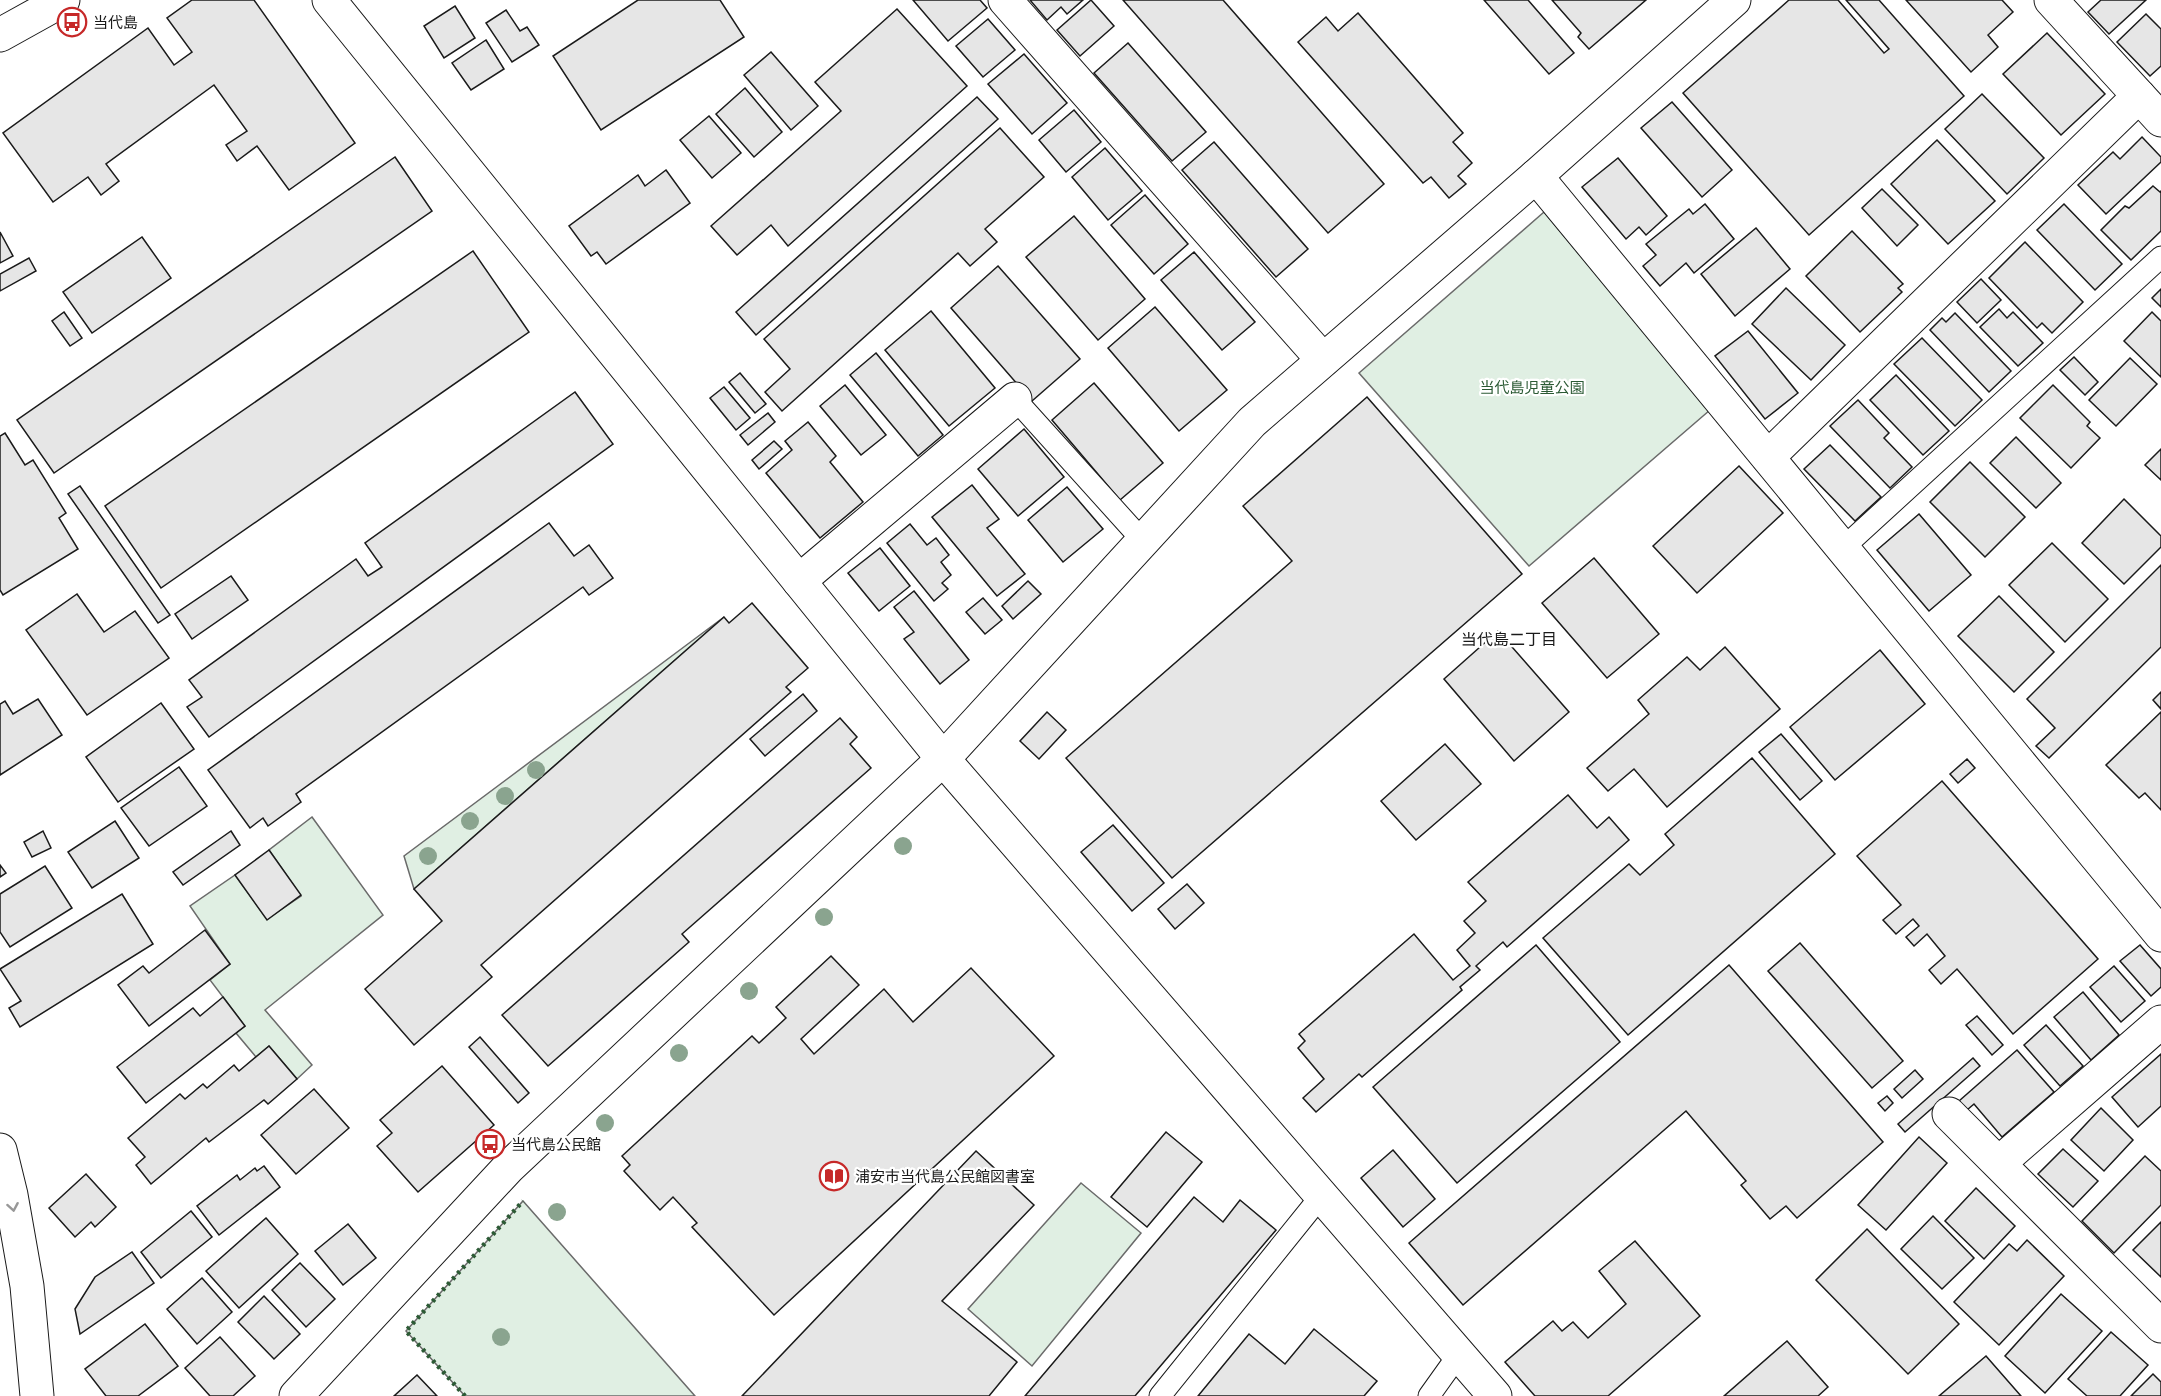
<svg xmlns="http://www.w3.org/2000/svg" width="2161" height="1396" font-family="'IBM Plex Sans','Noto Sans JP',sans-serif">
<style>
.green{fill:#e0efe3;stroke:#6a6a6a;stroke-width:1.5}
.building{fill:#e6e6e6;stroke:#1a1a1a;stroke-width:1.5}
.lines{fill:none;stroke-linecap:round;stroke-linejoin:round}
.service-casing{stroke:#1a1a1a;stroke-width:23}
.minor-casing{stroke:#1a1a1a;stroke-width:35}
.tertiary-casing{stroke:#1a1a1a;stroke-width:35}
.service{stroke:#fff;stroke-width:21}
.minor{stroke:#fff;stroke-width:33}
.tertiary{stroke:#fff;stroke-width:33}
.hedge{stroke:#2b5a34;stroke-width:4.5;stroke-dasharray:3 4.5;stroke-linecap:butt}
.tree{fill:#8aa48f}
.oneway{stroke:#989898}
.labels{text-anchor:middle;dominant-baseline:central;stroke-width:4.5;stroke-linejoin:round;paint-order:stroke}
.poi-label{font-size:15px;fill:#1a1a1a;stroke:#fff;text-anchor:start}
.park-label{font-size:15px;fill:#2b5a34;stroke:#fff}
.neighbourhood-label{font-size:16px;fill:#1a1a1a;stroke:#fff}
</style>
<rect width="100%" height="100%" fill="#fff"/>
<!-- green -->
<g class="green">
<path d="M1544,212L1710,410L1529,566L1359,373Z"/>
<path d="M724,617L414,889L404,856Z"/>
<path d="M312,817L383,915L265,1010L312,1065L297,1079L269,1046L256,1057L236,1033L245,1026L210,980L230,964L190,906L235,875L267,919L301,896L269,850Z"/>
<path d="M1081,1183L1141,1233L1032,1366L968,1309Z"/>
<path d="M523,1201L695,1396H465L406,1331Z"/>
</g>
<!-- building -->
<g class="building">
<path d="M192,0H254L355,143L289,190L257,146L237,161L226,145L247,131L214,85L106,164L119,181L101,195L88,177L53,202L3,133L148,28L174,65L192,52L167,18Z"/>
<path d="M638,0H720L744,37L601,130L553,56Z"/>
<path d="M913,0H980L987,8L948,41Z"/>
<path d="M1030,0H1083L1067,14L1061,7L1047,20Z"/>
<path d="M1091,0L1114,26L1080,56L1057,30Z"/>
<path d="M1123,0H1223L1384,184L1328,233Z"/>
<path d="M1484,0H1528L1574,53L1549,74Z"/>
<path d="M1552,0H1646L1589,49L1578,37L1581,33Z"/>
<path d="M1789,0H1838L1884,53L1889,49L1846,0H1879L1964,96L1809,235L1683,93Z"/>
<path d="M1906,0H2002L2013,12L1988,35L1998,47L1971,72Z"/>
<path d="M2101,0H2146L2109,34L2088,12Z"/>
<path d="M455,6L475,38L444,58L424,26Z"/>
<path d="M897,9L967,86L788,246L771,225L737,255L711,226L841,111L815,82Z"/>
<path d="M506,10L520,31L527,27L539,45L512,62L486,23Z"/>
<path d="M1358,13L1463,133L1453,142L1472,163L1458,176L1466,184L1449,198L1431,177L1423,183L1298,42L1326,17L1338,31Z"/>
<path d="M2146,14L2161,29V66L2150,76L2117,42Z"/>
<path d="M988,19L1015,50L983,77L956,46Z"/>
<path d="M2047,33L2105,94L2061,135L2003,74Z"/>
<path d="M486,40L504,69L471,90L452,63Z"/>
<path d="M1128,43L1206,132L1172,161L1094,73Z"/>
<path d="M771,52L818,106L791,130L744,75Z"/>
<path d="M1024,54L1067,103L1032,134L988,84Z"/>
<path d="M745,88L782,132L754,157L716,114Z"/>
<path d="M1982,94L2044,158L2007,194L1945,129Z"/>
<path d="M977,97L998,119L756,335L736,312Z"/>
<path d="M1672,102L1732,170L1702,197L1641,128Z"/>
<path d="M1074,110L1101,142L1066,172L1039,140Z"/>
<path d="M709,116L741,153L712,178L680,140Z"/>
<path d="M1000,128L1044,177L985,229L997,242L970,266L958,253L782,411L765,392L790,369L764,339Z"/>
<path d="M2142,137L2161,157V162L2106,214L2078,185L2113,152L2120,159Z"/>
<path d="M1937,140L1995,201L1948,244L1891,184Z"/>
<path d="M1214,142L1308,249L1276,277L1182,170Z"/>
<path d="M1105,148L1142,191L1108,220L1072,177Z"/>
<path d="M395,157L432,211L54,473L17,420Z"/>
<path d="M1618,158L1667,216L1646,235L1639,227L1626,239L1582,187Z"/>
<path d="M666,170L690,203L606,264L597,252L591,256L569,226L638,175L645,186Z"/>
<path d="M2153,186L2160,192L2161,191V231L2131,260L2101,230L2125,206L2129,208Z"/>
<path d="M1882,189L1918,225L1897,246L1862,208Z"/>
<path d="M1145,195L1188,244L1154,274L1111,225Z"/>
<path d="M1705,204L1734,239L1694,273L1686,263L1660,286L1643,266L1656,255L1646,244L1689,209L1693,214Z"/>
<path d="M2064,204L2122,264L2095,290L2037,230Z"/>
<path d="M1074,216L1145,299L1098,340L1026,257Z"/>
<path d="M1756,228L1790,269L1735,316L1701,274Z"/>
<path d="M1852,231L1903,284L1898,288L1902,292L1860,332L1806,276Z"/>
<path d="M0,232L13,256L0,263Z"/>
<path d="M142,237L171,278L92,333L63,292Z"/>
<path d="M2025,242L2083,302L2052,333L2042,323L2037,328L1989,278Z"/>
<path d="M473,251L529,332L161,588L105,506Z"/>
<path d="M1194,252L1255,322L1222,350L1161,280Z"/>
<path d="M29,258L36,271L0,291V274Z"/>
<path d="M998,266L1080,359L1032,401L951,308Z"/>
<path d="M1981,279L2001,300L1977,323L1957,302Z"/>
<path d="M1786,288L1845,345L1811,380L1752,324Z"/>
<path d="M2161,289V307L2152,298Z"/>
<path d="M1155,307L1227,390L1179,431L1108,348Z"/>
<path d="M1999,309L2007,318L2013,312L2043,343L2018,366L1980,327Z"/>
<path d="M931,311L995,388L949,426L885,350Z"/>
<path d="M64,312L82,338L70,346L52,321Z"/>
<path d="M2152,312L2161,321V377L2124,341Z"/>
<path d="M1955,313L2011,371L1989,392L1930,330L1942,318L1946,322Z"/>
<path d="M1748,331L1798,393L1765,419L1715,356Z"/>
<path d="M1922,338L1982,400L1955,426L1894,364Z"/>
<path d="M876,353L943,435L918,456L850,375Z"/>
<path d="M2074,357L2098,382L2085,395L2060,370Z"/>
<path d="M2130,358L2157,384L2116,426L2089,400Z"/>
<path d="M740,373L766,404L755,413L729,382Z"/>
<path d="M1896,375L1949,431L1923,455L1870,400Z"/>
<path d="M1094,383L1163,463L1120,500L1052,420Z"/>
<path d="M845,385L886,435L861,455L820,406Z"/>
<path d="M2053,385L2090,422L2087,426L2100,438L2071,468L2020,418Z"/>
<path d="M724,387L750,418L736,430L710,398Z"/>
<path d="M575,392L613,444L209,737L187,707L202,697L189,680L356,559L368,576L382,567L365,543Z"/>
<path d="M1367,397L1522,574L1172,878L1066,758L1292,561L1243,506Z"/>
<path d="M1858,400L1889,433L1884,438L1912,467L1890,488L1830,426Z"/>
<path d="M768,413L775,422L748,445L740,435Z"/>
<path d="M808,422L836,456L830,462L863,502L820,538L766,473L792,450L785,441Z"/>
<path d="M1024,429L1064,477L1018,516L978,469Z"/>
<path d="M5,433L25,465L33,460L66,513L59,518L78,549L3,595L0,590V436Z"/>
<path d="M2016,437L2061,483L2036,508L1990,463Z"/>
<path d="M774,441L782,449L759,469L752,460Z"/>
<path d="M1830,445L1881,497L1855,521L1804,469Z"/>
<path d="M2161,449V480L2145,465Z"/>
<path d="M1970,462L2025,517L1985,557L1930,502Z"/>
<path d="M1739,466L1783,513L1697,593L1653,546Z"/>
<path d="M972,485L999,519L987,528L1025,574L997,596L932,517Z"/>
<path d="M80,486L170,615L158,623L68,494Z"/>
<path d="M1067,487L1103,529L1063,562L1028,520Z"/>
<path d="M2124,499L2161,536V547L2124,584L2082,543Z"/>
<path d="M1919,514L1971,575L1929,611L1877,550Z"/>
<path d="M549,523L574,556L589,545L613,578L589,595L583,587L296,794L301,802L268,826L263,818L250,828L208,770Z"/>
<path d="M910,524L927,545L936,538L949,555L941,562L951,575L942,583L948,589L934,601L887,543Z"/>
<path d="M2052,543L2108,599L2065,642L2009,585Z"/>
<path d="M880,548L910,586L879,611L848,573Z"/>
<path d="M1594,558L1659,634L1607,678L1542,603Z"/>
<path d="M2161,565V647L2049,758L2036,746L2055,728L2027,699Z"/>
<path d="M231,576L248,600L192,639L175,614Z"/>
<path d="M1028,581L1041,594L1013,619L1002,606Z"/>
<path d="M914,591L969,660L940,684L904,639L914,632L894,607Z"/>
<path d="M77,594L104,632L135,611L169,658L87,715L26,630Z"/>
<path d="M1999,596L2054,652L2014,692L1958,636Z"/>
<path d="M983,598L1002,620L985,634L966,612Z"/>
<path d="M752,603L808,668L786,687L791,692L481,965L492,977L414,1045L365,989L442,921L414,889L724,617L729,623Z"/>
<path d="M1498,631L1569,712L1514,761L1444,679Z"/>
<path d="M1725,647L1780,709L1667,807L1634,769L1608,791L1587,768L1649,714L1638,700L1687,657L1700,670Z"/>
<path d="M1880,650L1925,704L1835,780L1790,727Z"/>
<path d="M2161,692V709L2153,700Z"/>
<path d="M803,694L817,711L765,756L750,739Z"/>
<path d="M38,699L62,735L0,775V704L5,701L13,714Z"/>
<path d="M161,703L194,749L118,802L86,757Z"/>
<path d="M1047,712L1066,730L1039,759L1020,741Z"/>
<path d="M2161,712V810L2145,793L2139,798L2106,765Z"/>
<path d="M840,718L857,737L850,744L871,768L682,934L689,942L548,1066L502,1015Z"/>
<path d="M1781,734L1822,781L1800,800L1759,752Z"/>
<path d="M1445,744L1481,784L1416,840L1381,801Z"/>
<path d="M1752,758L1835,854L1628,1035L1543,938L1629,864L1640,875L1674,845L1665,834Z"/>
<path d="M1967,759L1975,768L1958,783L1950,774Z"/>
<path d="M179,767L207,806L149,846L121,808Z"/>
<path d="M1942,781L2098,959L2013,1034L1957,969L1941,984L1929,970L1945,956L1927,934L1914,946L1906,937L1919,926L1913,919L1896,934L1883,920L1901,905L1857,856Z"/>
<path d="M1568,795L1597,828L1609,817L1629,840L1507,947L1503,942L1476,966L1480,970L1460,987L1462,990L1362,1077L1359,1074L1316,1112L1303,1098L1324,1079L1298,1048L1305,1041L1299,1034L1414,934L1453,980L1470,966L1457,950L1475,933L1464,921L1486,901L1468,882Z"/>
<path d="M115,821L139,858L92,888L68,852Z"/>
<path d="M1113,825L1164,883L1132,911L1081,852Z"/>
<path d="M43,831L51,848L32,857L24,842Z"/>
<path d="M231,831L240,845L183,885L173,872Z"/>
<path d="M269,850L301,895L267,920L235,875Z"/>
<path d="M0,865L6,873L0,877Z"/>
<path d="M45,866L72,908L10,947L0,932V894Z"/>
<path d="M1187,884L1204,903L1175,929L1158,909Z"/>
<path d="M122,894L153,944L20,1027L9,1008L21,1001L0,969Z"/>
<path d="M205,930L230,964L149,1026L118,985L143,966L149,973Z"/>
<path d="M1800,943L1903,1061L1872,1088L1768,971Z"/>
<path d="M1536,945L1620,1042L1457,1183L1373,1087Z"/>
<path d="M2140,945L2161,969V987L2151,996L2120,961Z"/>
<path d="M831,956L859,985L801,1039L814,1054L884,989L913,1022L971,968L1054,1056L774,1315L692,1227L697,1223L673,1197L660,1210L624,1171L630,1165L622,1156L752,1036L759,1043L786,1018L776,1007Z"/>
<path d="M1729,965L1883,1142L1797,1218L1786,1206L1770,1219L1741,1185L1746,1181L1686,1111L1463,1305L1409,1243Z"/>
<path d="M2114,966L2145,1001L2121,1022L2090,987Z"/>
<path d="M2083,992L2119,1035L2091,1060L2054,1017Z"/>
<path d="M223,997L245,1026L146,1103L117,1067L193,1008L200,1016Z"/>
<path d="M1977,1016L2003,1045L1992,1055L1966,1025Z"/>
<path d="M2046,1025L2083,1066L2060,1086L2024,1045Z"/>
<path d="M480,1037L529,1093L518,1103L469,1047Z"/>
<path d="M269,1046L297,1079L268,1104L264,1100L209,1142L206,1138L151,1184L136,1165L145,1157L128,1138L180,1094L185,1099L203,1084L207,1088L234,1065L239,1071Z"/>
<path d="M2017,1050L2054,1092L2002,1137L1974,1104L1967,1110L1959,1101Z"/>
<path d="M2161,1054V1106L2138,1127L2112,1097Z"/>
<path d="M1973,1058L1980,1066L1905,1132L1898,1124Z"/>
<path d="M442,1066L494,1125L418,1192L377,1146L392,1133L380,1120Z"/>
<path d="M1915,1070L1923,1079L1902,1098L1894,1089Z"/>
<path d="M314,1089L349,1128L296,1174L261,1135Z"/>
<path d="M1887,1096L1893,1103L1885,1111L1878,1103Z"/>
<path d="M2101,1108L2133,1140L2104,1171L2071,1140Z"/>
<path d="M1166,1132L1202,1162L1147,1227L1111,1197Z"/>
<path d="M1919,1137L1947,1163L1886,1230L1858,1205Z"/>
<path d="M2063,1149L2098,1181L2073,1207L2038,1174Z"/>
<path d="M1393,1150L1435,1199L1403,1227L1361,1178Z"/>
<path d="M976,1151L1034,1205L942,1301L1017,1362L989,1396H742Z"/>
<path d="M2145,1156L2161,1171V1205L2114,1253L2082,1221Z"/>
<path d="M264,1166L280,1187L219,1235L197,1206L237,1175L240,1180L255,1168L257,1171Z"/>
<path d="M86,1174L116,1207L95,1227L91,1222L75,1237L49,1208Z"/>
<path d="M1976,1188L2015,1226L1984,1259L1945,1221Z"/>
<path d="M1194,1197L1223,1222L1240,1200L1276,1230L1135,1396H1025Z"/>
<path d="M191,1211L212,1237L161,1278L141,1252Z"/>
<path d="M1933,1216L1974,1258L1942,1289L1901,1249Z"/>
<path d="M266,1218L298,1254L239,1308L206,1271Z"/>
<path d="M2161,1222V1277L2133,1250Z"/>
<path d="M348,1224L376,1258L343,1285L315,1251Z"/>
<path d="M1867,1229L1959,1324L1908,1374L1816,1280Z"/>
<path d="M2027,1240L2064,1276L1999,1345L1954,1302L2009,1244L2017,1251Z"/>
<path d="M1635,1241L1700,1316L1608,1396H1535L1505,1362L1553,1321L1562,1331L1573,1322L1588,1338L1626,1304L1599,1271Z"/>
<path d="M132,1252L154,1283L80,1334L75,1309L95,1277Z"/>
<path d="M300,1263L335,1299L306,1327L272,1290Z"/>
<path d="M202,1278L232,1312L197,1344L167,1309Z"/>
<path d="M2061,1294L2102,1331L2045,1393L2005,1356Z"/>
<path d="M264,1296L300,1334L274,1359L238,1322Z"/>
<path d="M145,1324L178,1366L138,1396H106L85,1369Z"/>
<path d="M1314,1329L1377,1381L1364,1396H1198L1249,1334L1285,1364Z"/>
<path d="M2111,1332L2148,1365L2120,1396H2087L2068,1379Z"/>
<path d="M220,1337L255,1376L233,1396H210L185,1368Z"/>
<path d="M1787,1341L1828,1387L1818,1396H1724Z"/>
<path d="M1986,1356L2021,1396H1939Z"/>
<path d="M2153,1374L2161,1382V1396H2131Z"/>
<path d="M417,1375L437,1396H394Z"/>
</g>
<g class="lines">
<!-- service casing -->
<g class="service-casing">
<g id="service">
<path d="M1015,399L1143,541"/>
<path d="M1843,548L2161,257"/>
<path d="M1160,1396L1321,1196"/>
<path d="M1429,1396L1459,1354"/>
</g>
</g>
<!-- minor casing -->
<g class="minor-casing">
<g id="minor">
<path d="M1005,0L1323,360"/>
<path d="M2051,0L2161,120"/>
<path d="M1536,176L2161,935"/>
<path d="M1768,457L2139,96"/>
<path d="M799,581L1015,399"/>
<path d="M1949,1114L2161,1326"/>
<path d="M1999,1163L2161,1022"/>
</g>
</g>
<!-- tertiary casing -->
<g class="tertiary-casing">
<g id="tertiary">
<path d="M329,0L943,759L1495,1396"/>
<path d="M0,35L63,0"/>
<path d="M0,1150L11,1195L27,1286L37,1396"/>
<path d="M296,1396L508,1168L943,759L1252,422L1536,176L1734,0"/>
</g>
</g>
<!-- service -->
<use href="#service" class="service"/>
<!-- minor -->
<use href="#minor" class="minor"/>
<!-- tertiary -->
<use href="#tertiary" class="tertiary"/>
<!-- hedge -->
<path class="hedge" d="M465,1396L406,1331L523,1201"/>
</g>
<!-- trees -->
<g class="tree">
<circle cx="536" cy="770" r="9"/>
<circle cx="505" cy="796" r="9"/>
<circle cx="470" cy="821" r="9"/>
<circle cx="903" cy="846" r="9"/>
<circle cx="428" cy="856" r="9"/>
<circle cx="824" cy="917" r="9"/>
<circle cx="749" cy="991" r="9"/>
<circle cx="679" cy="1053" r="9"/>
<circle cx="605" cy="1123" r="9"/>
<circle cx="557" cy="1212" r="9"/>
<circle cx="501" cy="1337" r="9"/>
</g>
<!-- one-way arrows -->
<defs><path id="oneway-chevron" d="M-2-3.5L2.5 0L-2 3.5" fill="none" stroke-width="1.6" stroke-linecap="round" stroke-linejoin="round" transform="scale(1.5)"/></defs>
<use class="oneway" href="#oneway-chevron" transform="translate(13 1207) rotate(80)"/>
<!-- icons -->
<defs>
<g id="bus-ring" transform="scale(1.5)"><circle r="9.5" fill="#fff" stroke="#c62828" stroke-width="1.5"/><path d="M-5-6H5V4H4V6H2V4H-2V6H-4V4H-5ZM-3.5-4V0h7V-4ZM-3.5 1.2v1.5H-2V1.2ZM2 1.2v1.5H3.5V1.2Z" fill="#c62828"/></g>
<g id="library-ring" transform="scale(1.5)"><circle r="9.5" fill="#fff" stroke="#c62828" stroke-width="1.5"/><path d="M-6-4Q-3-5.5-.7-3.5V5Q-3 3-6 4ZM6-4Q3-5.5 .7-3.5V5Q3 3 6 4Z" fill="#c62828"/></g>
</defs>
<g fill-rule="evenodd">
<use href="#bus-ring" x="72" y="22"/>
<use href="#bus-ring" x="490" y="1144"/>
<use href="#library-ring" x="834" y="1176"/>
</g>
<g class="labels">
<!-- poi labels -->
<g class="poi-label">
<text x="93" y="22">当代島</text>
<text x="511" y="1144">当代島公民館</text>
<text x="855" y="1176">浦安市当代島公民館図書室</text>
</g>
<!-- park labels -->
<g class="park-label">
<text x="1532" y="387">当代島児童公園</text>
</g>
<!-- neighbourhood labels -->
<g class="neighbourhood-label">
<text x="1509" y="639">当代島二丁目</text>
</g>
</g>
</svg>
